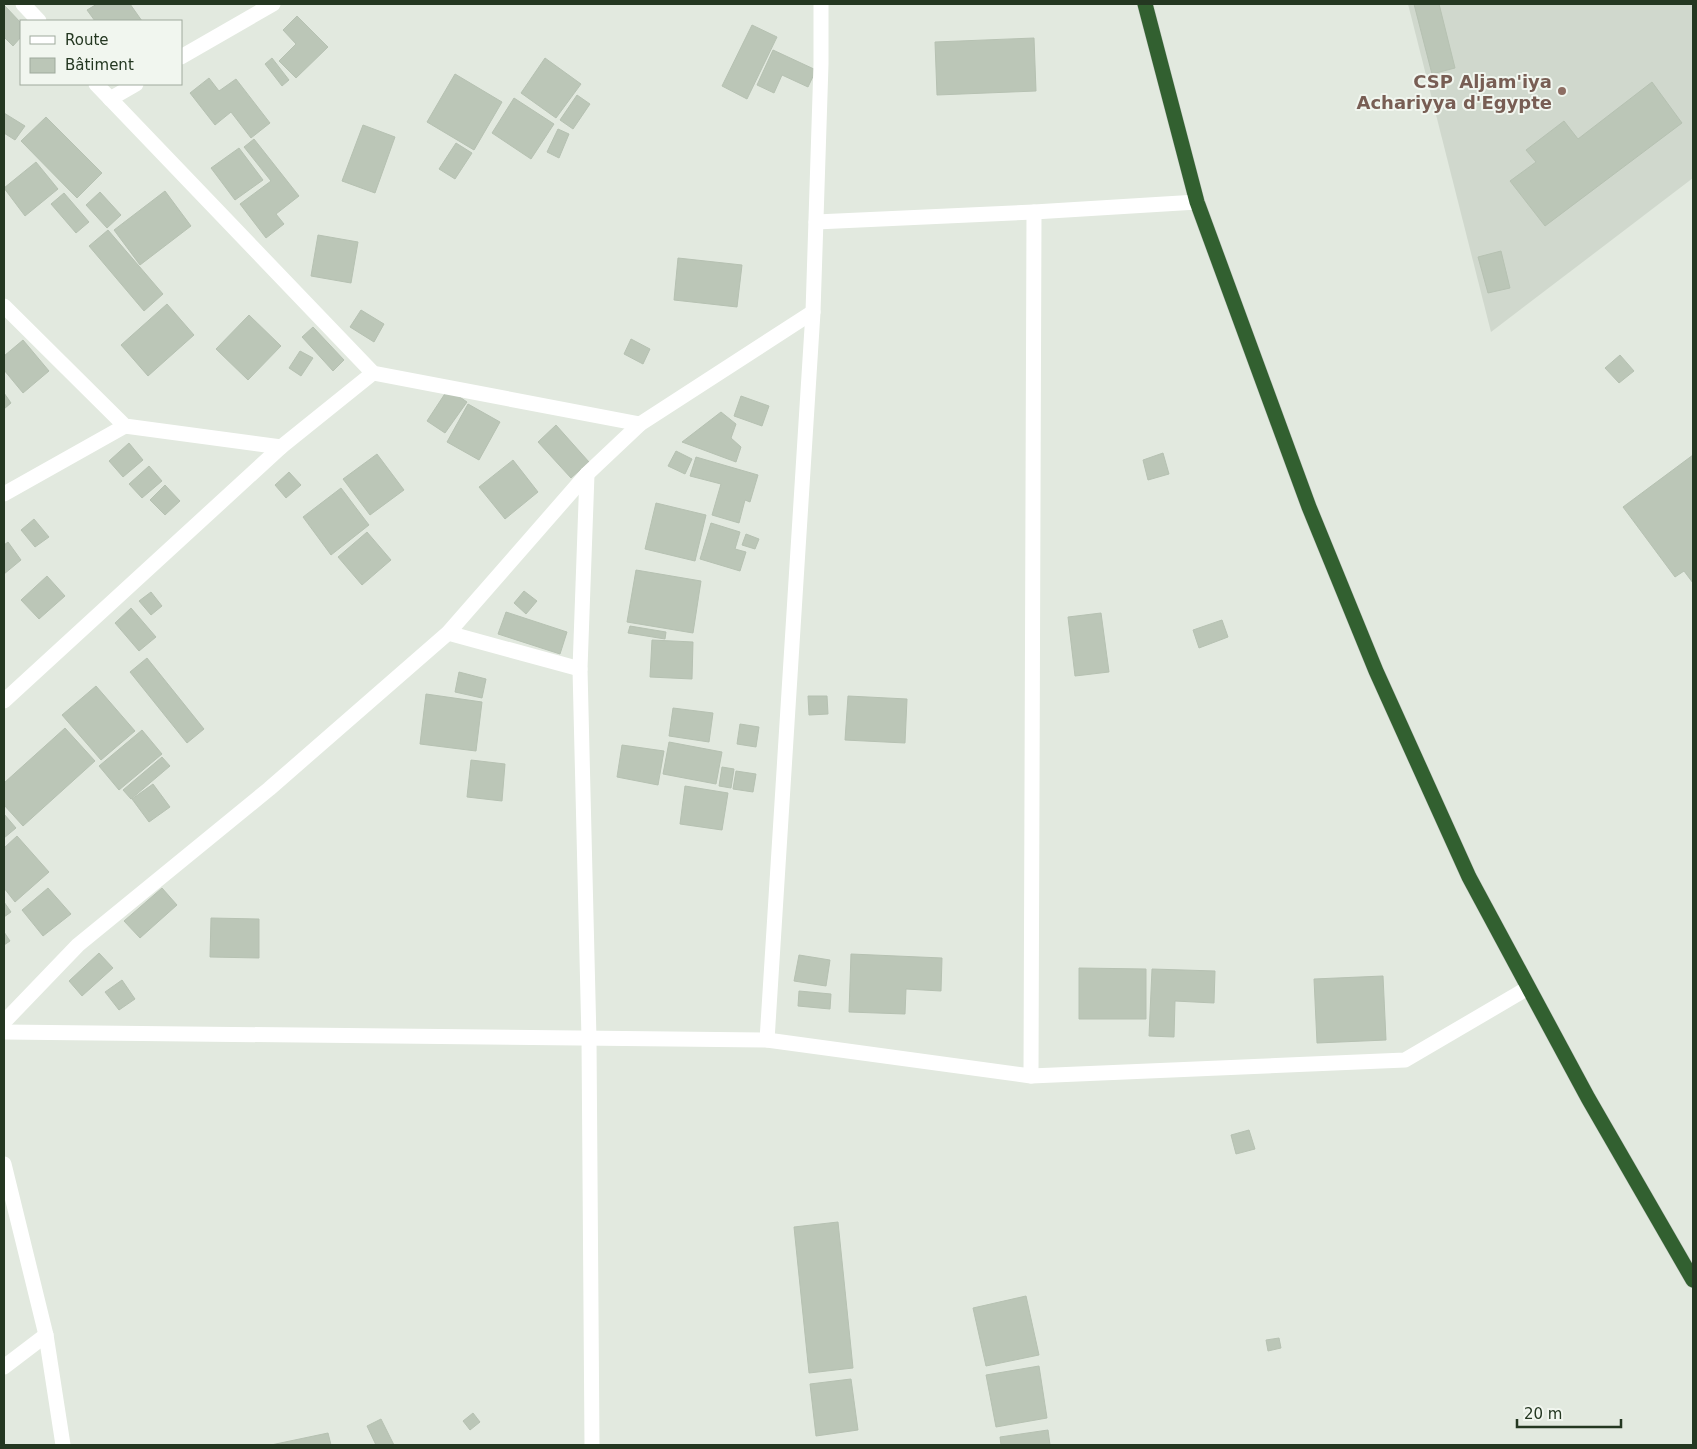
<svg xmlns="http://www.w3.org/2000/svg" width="1697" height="1449" font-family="'DejaVu Sans',sans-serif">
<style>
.built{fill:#d0d8cd}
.building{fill:#bbc6b7;stroke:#b6c1b2}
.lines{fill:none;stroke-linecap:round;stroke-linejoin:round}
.highway-casing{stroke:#c2c7c1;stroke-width:16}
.street{stroke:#fff;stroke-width:15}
.highway{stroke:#326030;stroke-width:15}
.education-dot{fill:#8d6e63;stroke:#f1f6ef;stroke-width:2}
.labels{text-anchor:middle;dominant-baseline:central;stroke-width:4;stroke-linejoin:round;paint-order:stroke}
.education-label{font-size:18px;font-weight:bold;fill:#785e54;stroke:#f1f6ef;text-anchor:end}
</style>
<rect width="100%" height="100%" fill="#e2e9df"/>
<!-- built -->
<path class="built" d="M1408,4H1693V178L1491,332Z"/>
<!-- building -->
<g class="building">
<path d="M97,4H130L142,21H95L87,10Z"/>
<path d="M1414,4H1439L1455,68L1432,74Z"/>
<path d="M4,5L21,23V37L13,46L4,37Z"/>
<path d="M297,16L328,47L296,78L279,61L296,44L283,30Z"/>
<path d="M752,25L777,37L747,99L722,86Z"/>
<path d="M1034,38L1036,91L937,95L935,42Z"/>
<path d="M773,50L816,70L808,87L782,75L774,93L757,85Z"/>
<path d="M272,58L289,80L282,86L265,64Z"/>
<path d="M545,58L581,84L556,118L521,93Z"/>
<path d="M455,74L502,102L474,150L427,122Z"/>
<path d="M209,78L219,91L236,79L270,123L251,138L231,112L215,125L190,93Z"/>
<path d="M1652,82L1682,123L1545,226L1510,181L1536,162L1526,150L1564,121L1578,139Z"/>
<path d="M577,95L590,104L573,129L560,120Z"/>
<path d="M514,98L554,124L531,159L492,133Z"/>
<path d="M4,113L25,126L15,140L4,133Z"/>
<path d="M46,117L102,173L77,198L21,141Z"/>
<path d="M363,125L395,137L375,193L342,181Z"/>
<path d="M558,129L569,134L559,158L547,152Z"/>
<path d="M254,139L299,196L276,214L284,224L266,238L240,204L271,181L244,147Z"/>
<path d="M456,143L472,153L455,179L439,169Z"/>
<path d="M239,148L263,180L235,200L211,168Z"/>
<path d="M36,162L58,189L25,216L4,188Z"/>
<path d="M165,191L191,226L140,265L114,230Z"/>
<path d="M100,192L121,215L107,228L86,205Z"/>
<path d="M64,193L89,222L76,233L51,204Z"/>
<path d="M108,230L163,294L144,311L89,246Z"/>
<path d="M318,235L358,242L351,283L311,276Z"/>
<path d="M1501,251L1510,288L1488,293L1478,257Z"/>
<path d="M678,258L742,265L737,307L674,300Z"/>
<path d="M167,304L194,335L148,376L121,345Z"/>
<path d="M361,310L384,324L374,342L350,327Z"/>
<path d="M249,315L281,346L248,380L216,349Z"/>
<path d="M313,327L344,360L333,371L302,337Z"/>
<path d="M631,339L650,349L643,364L624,354Z"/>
<path d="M23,340L49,371L23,393L4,370V356Z"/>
<path d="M300,351L313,358L301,376L289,368Z"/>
<path d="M1620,355L1634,371L1619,383L1605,368Z"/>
<path d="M448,389L467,402L445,433L427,421Z"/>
<path d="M4,393L11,403L4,409Z"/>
<path d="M741,396L769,406L762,426L734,416Z"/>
<path d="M468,404L500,422L479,460L447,442Z"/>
<path d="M721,412L736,424L731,438L741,447L736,462L682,442Z"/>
<path d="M556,425L589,462L571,478L538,442Z"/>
<path d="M129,443L143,460L123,477L109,461Z"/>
<path d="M676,451L692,459L685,474L668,466Z"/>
<path d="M1163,453L1169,474L1148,480L1143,460Z"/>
<path d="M377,454L404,490L370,515L343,479Z"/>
<path d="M1693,455V583L1684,571L1675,577L1623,507Z"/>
<path d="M696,457L758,475L750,502L745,500L739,523L712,515L721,484L690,476Z"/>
<path d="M513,460L538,492L505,519L479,487Z"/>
<path d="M149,466L162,481L142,498L129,484Z"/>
<path d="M289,472L301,485L286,498L275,485Z"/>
<path d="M165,485L180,501L165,515L150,500Z"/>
<path d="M341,488L369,525L331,555L303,517Z"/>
<path d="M656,503L706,515L695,561L645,549Z"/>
<path d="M34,519L49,537L35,547L21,530Z"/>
<path d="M711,523L740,532L735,549L746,552L740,571L700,559Z"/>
<path d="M367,532L391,560L362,585L338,557Z"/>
<path d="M746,534L759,539L755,549L742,545Z"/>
<path d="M8,542L21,560L4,574V545Z"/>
<path d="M636,570L701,581L693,633L627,622Z"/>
<path d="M47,576L65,596L39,619L21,600Z"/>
<path d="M524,591L537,601L526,614L514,603Z"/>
<path d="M151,592L162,606L151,615L139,601Z"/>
<path d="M131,608L156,637L139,651L115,623Z"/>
<path d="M506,612L567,632L560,654L498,634Z"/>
<path d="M1101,613L1109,672L1075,676L1068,617Z"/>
<path d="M1222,620L1228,637L1199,648L1193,630Z"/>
<path d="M630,626L666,632L665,639L628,633Z"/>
<path d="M652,640L693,642L692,679L650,677Z"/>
<path d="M147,658L204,729L187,743L130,672Z"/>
<path d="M459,672L486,679L482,698L455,692Z"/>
<path d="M96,686L135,731L101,760L62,715Z"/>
<path d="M426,694L482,702L476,751L420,744Z"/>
<path d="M808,696H827L828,714L809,715Z"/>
<path d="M848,696L907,699L905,743L845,740Z"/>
<path d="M673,708L713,713L709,742L669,736Z"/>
<path d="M740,724L759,727L756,747L737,744Z"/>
<path d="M65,728L95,761L23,826L4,805V783Z"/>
<path d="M142,730L162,754L119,790L99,766Z"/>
<path d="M669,742L722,752L716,784L663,774Z"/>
<path d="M622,745L664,751L658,785L617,777Z"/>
<path d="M162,757L170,766L131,799L123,790Z"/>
<path d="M471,760L505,764L502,801L467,797Z"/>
<path d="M722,767L734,769L731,788L719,786Z"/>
<path d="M736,771L756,774L753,792L733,789Z"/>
<path d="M153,784L170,807L149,822L132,799Z"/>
<path d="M685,786L728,793L722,830L680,824Z"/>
<path d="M4,814L16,828L4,838Z"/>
<path d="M17,836L49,872L15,902L4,888V848Z"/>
<path d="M48,888L71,914L43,936L22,910Z"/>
<path d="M162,888L177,905L140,938L124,921Z"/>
<path d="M4,902L11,912L4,917Z"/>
<path d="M211,918L259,919V958L210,957Z"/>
<path d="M4,932L10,941L4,945Z"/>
<path d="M99,953L113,968L82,996L69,981Z"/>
<path d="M851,954L942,958L941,991L906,989L905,1014L849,1012Z"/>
<path d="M799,955L830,960L826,986L794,981Z"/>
<path d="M1079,968L1146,969V1019H1079Z"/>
<path d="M1152,969L1215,971L1214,1003L1175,1001L1174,1037L1149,1036Z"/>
<path d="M1383,976L1386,1040L1317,1043L1314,979Z"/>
<path d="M122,980L135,999L119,1010L105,992Z"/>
<path d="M799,991L831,994L830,1009L798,1006Z"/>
<path d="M1249,1130L1255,1149L1236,1154L1231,1135Z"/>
<path d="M838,1222L853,1368L809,1373L794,1227Z"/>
<path d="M1026,1296L1039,1355L986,1366L973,1308Z"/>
<path d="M1279,1338L1281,1348L1268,1351L1266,1340Z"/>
<path d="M1039,1366L1047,1418L996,1427L986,1375Z"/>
<path d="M851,1379L858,1430L816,1436L810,1384Z"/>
<path d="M473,1413L480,1422L470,1430L463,1421Z"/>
<path d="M381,1419L394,1445H376L367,1426Z"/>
<path d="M1048,1430L1050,1445H1001L1000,1437Z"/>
<path d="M328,1433L331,1445H271Z"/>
</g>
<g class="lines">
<!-- highway casing -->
<g class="highway-casing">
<path id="highway" d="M1145,4L1197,202L1309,507L1376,671L1469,877L1588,1098L1693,1280"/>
</g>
<!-- street -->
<g class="street">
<path d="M23,4L39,21"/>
<path d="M181,57L273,4"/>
<path d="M96,84L373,373L640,424"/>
<path d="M110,99L136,84"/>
<path d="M816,222L1034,212L1197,202"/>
<path d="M4,306L125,426L281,447"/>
<path d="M587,474L580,669L589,1039L592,1445"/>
<path d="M4,494L125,426"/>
<path d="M448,633L580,669"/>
<path d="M4,701L281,447L373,373"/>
<path d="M4,1022L78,945L269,789L448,633L587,474L640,424L813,312"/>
<path d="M4,1032L767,1040L1031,1076L1034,212"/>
<path d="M767,1040L813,312L821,64V4"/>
<path d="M1031,1076L1405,1060L1528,988"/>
<path d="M4,1164L46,1335L63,1445"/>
<path d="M4,1367L46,1335"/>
</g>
<!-- highway -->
<use href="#highway" class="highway"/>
</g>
<!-- markers -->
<circle class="education-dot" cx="1562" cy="91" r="5"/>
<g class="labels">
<!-- education labels -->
<g class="education-label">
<text x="1552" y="81">CSP Aljam'iya<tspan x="1552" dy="21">Achariyya d'Egypte</tspan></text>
</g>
</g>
<!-- border -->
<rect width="1697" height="1449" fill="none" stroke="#243721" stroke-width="10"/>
<!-- legend -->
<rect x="20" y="20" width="162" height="65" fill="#f1f6ef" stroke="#9faa9d"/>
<rect x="30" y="36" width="25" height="8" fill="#ffffff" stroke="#9faa9d"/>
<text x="65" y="45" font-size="15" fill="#243721">Route</text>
<rect x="30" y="58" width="25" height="15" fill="#bbc6b7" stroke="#9faa9d"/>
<text x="65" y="70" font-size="15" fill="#243721">Bâtiment</text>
<!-- scale -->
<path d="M1517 1419v8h104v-8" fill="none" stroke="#243721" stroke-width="2.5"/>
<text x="1524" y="1419" font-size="15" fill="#243721" stroke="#f1f6ef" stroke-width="4" paint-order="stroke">20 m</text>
</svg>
